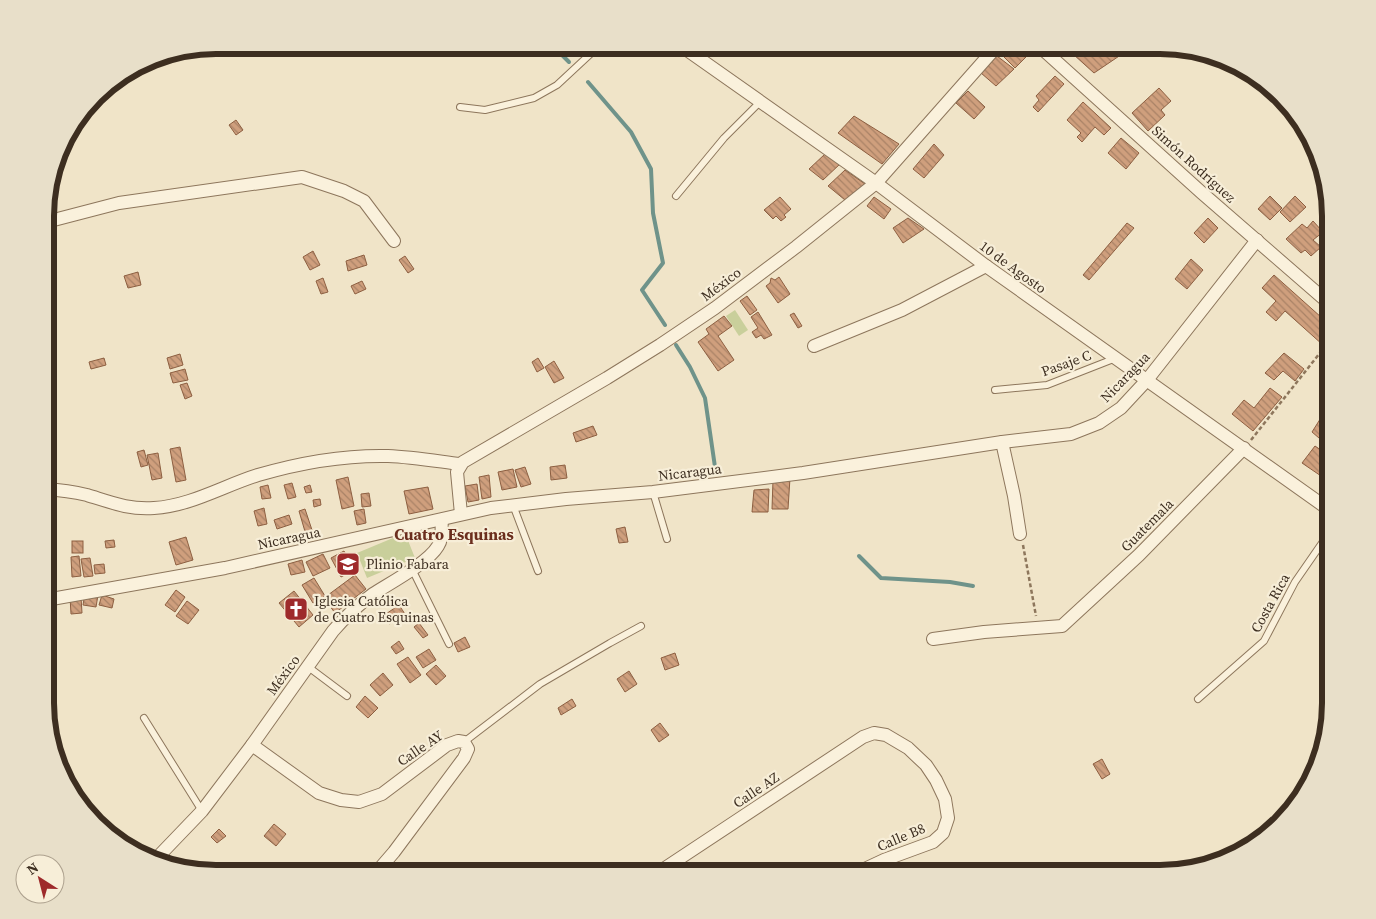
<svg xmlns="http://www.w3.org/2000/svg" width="1376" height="919" font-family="'Source Serif 4',serif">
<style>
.pitch{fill:#c9cf9b}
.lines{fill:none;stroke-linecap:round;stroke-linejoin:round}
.stream{stroke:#6f938a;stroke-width:4}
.building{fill:url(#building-back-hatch);stroke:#8d5f41}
.lane-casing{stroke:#8d765c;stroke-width:8}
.street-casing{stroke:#8d765c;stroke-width:14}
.path{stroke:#8d765c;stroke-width:2.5;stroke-dasharray:4 2.5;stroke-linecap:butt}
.lane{stroke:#faf1dc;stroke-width:6}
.street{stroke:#faf1dc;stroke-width:12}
.labels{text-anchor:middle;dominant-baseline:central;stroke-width:4.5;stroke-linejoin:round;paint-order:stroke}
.street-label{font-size:14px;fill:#3d2e20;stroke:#f7eed8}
.poi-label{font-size:14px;fill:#3d2e20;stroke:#f7eed8;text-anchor:start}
.quarter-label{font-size:16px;font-weight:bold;fill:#6b2e1e;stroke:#f7eed8}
.rim{fill:none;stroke:#3d2e20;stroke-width:6}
</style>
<defs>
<pattern id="building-back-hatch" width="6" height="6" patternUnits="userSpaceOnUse" patternTransform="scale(1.25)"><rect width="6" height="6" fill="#cf9f7d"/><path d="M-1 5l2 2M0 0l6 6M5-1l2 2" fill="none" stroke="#a98266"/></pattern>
</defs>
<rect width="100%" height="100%" fill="#f0e4c8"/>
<!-- pitch -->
<g class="pitch">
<path d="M735,310L748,330L739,336L726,316Z"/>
<path d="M405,533L415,558L367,578L357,553Z"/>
</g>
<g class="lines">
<!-- stream -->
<g class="stream">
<path d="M552,45L569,62"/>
<path d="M588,82L631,132L651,169L653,213L663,263L642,290L665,325"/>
<path d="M676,345L690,367L705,398L715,467"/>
<path d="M859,556L881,578L950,582L973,586"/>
</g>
</g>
<!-- building -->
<g class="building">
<path d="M943,45H960L953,53Z"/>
<path d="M1010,45H1020L1029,54L1015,68L1001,54Z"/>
<path d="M1063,45H1133L1134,46L1094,73Z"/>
<path d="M997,56L1014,69L996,86L981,73Z"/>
<path d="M1055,76L1064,84L1038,112L1033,107L1039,100L1036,96Z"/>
<path d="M1159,88L1171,101L1161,110L1165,115L1148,131L1132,113Z"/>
<path d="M968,91L985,107L974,119L956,103Z"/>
<path d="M1083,102L1111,128L1104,135L1095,127L1082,142L1077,137L1081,133L1067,120Z"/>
<path d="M854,116L899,144L882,164L838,133Z"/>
<path d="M236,120L243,130L236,135L229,125Z"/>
<path d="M1121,138L1139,153L1126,169L1108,153Z"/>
<path d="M934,144L944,155L924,178L913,169Z"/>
<path d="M825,154L840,164L823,180L809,169Z"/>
<path d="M845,170L865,184L845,200L828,186Z"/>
<path d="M1270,196L1282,208L1270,220L1258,209Z"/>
<path d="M1295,196L1306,207L1290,222L1280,212Z"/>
<path d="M780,197L791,209L784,215L786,217L781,221L776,216L773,219L764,210Z"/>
<path d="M874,197L891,209L884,219L867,206Z"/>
<path d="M908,218L924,229L903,243L893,228Z"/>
<path d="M1208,218L1218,228L1204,243L1194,233Z"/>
<path d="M1313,221L1323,232L1313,240L1321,247L1311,256L1305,250L1301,253L1286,239L1302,224L1307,228Z"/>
<path d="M1127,223L1134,228L1089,280L1083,275Z"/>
<path d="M1331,248V267L1319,258Z"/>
<path d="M313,251L320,265L310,270L303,257Z"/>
<path d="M364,255L367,265L348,271L346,261Z"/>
<path d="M405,256L414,269L408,273L399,260Z"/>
<path d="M1191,259L1203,270L1187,289L1175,279Z"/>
<path d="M138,272L141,285L128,288L124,276Z"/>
<path d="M1274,275L1331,326V337L1323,345L1285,311L1276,321L1266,312L1276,301L1262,288Z"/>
<path d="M779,277L790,294L778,303L766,286L770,283L771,278L775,280Z"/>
<path d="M323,278L328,292L321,294L316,281Z"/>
<path d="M362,281L366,289L355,294L351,286Z"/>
<path d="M747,296L757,310L750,315L740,301Z"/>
<path d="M758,312L772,335L764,339L761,335L756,338L752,332L758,328L751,317Z"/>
<path d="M794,313L802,326L798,328L790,315Z"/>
<path d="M724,316L732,326L718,336L734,360L718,371L698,342L709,334L706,329Z"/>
<path d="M1284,353L1304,369L1295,381L1283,371L1274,380L1265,373Z"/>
<path d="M180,354L183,365L170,369L167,358Z"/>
<path d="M104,358L106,365L91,369L89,362Z"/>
<path d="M538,358L544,368L537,372L532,362Z"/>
<path d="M554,361L564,378L554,383L545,367Z"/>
<path d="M185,369L188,380L173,383L170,373Z"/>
<path d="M187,383L192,396L185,399L180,385Z"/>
<path d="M1270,388L1282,397L1253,431L1232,414L1244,400L1254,408Z"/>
<path d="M1329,405L1331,406V422L1319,438L1312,432Z"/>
<path d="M593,426L597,435L576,442L573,433Z"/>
<path d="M1315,446L1331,457V470L1324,478L1302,463Z"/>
<path d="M180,447L186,480L176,482L170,449Z"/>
<path d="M144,450L148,465L141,467L137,452Z"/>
<path d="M158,453L162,478L152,480L147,455Z"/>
<path d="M565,465L567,478L551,480L550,467Z"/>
<path d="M525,467L531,484L521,487L515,470Z"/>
<path d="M513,469L517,487L502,490L498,472Z"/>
<path d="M489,475L491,497L482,499L479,477Z"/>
<path d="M348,477L354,506L342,509L336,480Z"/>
<path d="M790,478L788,509H772L773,480Z"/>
<path d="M292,483L296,497L288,499L284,485Z"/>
<path d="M477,484L479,500L468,502L465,486Z"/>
<path d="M268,485L271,498L262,499L260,487Z"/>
<path d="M310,485L312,492L306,493L304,487Z"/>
<path d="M428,487L433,509L409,514L404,491Z"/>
<path d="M769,489L768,512H752L754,490Z"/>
<path d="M369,493L371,506L362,507L361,494Z"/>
<path d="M320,499L321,505L314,507L313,500Z"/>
<path d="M264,508L267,524L258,526L254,511Z"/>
<path d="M305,509L313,533L306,535L299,511Z"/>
<path d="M364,509L366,523L357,525L354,511Z"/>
<path d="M289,515L292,524L277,529L274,520Z"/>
<path d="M625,527L628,542L619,543L616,529Z"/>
<path d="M186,537L193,560L176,565L169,542Z"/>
<path d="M114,540L115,547L106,548L105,541Z"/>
<rect x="72" y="541" width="11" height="12"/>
<path d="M344,551L354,570L341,577L331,558Z"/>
<path d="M323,554L330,568L313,576L306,562Z"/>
<path d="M79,556L81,576L72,577L71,557Z"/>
<path d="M90,558L93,576L84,577L81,559Z"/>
<path d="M302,560L305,572L291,575L288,564Z"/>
<path d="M104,564L105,573L95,574L94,565Z"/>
<path d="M355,575L366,589L335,613L324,598Z"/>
<path d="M314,578L325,596L313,603L302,585Z"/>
<path d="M176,590L185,597L175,612L165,605Z"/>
<path d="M294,591L313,615L299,627L279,603Z"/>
<path d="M85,593L98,595L96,607L83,605Z"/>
<path d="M102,595L114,599L112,608L99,605Z"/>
<path d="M70,597H81L82,613L71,614Z"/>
<path d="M187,601L199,610L188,624L176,616Z"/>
<path d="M399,605L405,614L389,624L383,616Z"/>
<path d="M419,623L428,635L423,638L414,627Z"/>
<path d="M465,637L470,647L458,652L454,643Z"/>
<path d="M399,641L404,649L396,654L391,647Z"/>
<path d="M429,649L436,660L423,668L416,657Z"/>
<path d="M675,653L679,665L665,670L661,658Z"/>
<path d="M408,657L421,675L410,683L397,664Z"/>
<path d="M436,665L446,676L436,685L426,674Z"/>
<path d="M629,671L637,684L625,692L617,679Z"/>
<path d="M383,673L393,685L380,696L370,685Z"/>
<path d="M365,696L378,708L368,718L356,707Z"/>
<path d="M572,699L576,706L561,715L558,708Z"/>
<path d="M660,723L669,735L659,742L651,730Z"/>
<path d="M1102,759L1110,774L1102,779L1093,764Z"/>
<path d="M274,824L286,834L276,846L264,836Z"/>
<path d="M219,829L226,836L217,843L211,837Z"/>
<path d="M174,862L175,867L160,865Z"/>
</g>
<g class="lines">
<!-- lane casing -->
<g class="lane-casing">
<g id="lane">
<path d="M460,107L485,110L534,98L557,85L600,45"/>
<path d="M676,196L724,138L760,102"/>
<path d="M995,390L1047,385L1116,358"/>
<path d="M653,492L667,539"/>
<path d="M513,505L538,571"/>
<path d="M412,569L449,644"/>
<path d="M307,666L347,696"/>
<path d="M1198,699L1264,641L1295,582L1331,530"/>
<path d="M144,718L202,811"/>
<path d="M464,742L540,684L610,643L641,626"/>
</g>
</g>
<!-- street casing -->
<g class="street-casing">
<g id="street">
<path d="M680,45L876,183L986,266L1331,511"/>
<path d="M1038,45L1202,193L1331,305"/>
<path d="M46,222L119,203L302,177L344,191L364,201L394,241"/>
<path d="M814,346L902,310L986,266"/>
<path d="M1002,442L1014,496L1020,534"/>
<path d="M46,489C60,490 74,492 87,495C110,502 129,510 154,508C190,506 223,486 258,475C299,463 345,455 388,456C412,457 436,461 460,464"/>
<path d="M461,514L457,472L463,462L607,378L660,345L715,308L796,247L876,183L998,45"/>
<path d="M46,600L225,568L491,508L566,499L653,492L803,473L1002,442L1071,434L1099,423L1121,408L1147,380L1257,240"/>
<path d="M933,639L984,632L1062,626L1139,555L1244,448"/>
<path d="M252,745L319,793L341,800L359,802L382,794L447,745L458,741L464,742L468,749L464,758L394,852L375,874"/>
<path d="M154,861L202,811L252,745L333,631C345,617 358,605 373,594C390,583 428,563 438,546C443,539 441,528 442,520"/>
<path d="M656,874L863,737L874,733L886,735L908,748L926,765L936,780L945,799L948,818L943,833L933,842L884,860L854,874"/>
</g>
</g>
<!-- path -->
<g class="path">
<path d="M1251,440L1331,339"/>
<path d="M1023,545L1036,616"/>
</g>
<!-- lane -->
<use href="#lane" class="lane"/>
<!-- street -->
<use href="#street" class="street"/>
</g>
<!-- icons -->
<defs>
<g id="school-square" transform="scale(1.25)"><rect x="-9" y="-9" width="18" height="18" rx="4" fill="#9e2a2b" stroke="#f7eed8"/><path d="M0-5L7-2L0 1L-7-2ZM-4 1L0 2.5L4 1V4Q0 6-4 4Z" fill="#fff"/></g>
<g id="church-square" transform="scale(1.25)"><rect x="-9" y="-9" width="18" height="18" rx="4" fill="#9e2a2b" stroke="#f7eed8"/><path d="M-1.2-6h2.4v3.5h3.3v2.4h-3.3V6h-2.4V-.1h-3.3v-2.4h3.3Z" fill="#fff"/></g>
</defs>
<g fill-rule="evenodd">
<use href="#school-square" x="348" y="564"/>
<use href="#church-square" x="296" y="609"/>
</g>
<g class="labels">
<!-- street labels -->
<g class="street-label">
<text transform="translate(1194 164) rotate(42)">Simón Rodríguez</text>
<text transform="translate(1013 267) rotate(36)">10 de Agosto</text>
<text transform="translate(721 284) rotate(-37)">México</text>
<text transform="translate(1066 363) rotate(-20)">Pasaje C</text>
<text transform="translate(1125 377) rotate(-46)">Nicaragua</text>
<text transform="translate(690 472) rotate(-7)">Nicaragua</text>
<text transform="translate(1147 525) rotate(-45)">Guatemala</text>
<text transform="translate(289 538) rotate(-12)">Nicaragua</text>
<text transform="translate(1270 603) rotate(-61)">Costa Rica</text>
<text transform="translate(283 675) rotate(-54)">México</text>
<text transform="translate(420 748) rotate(-34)">Calle AY</text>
<text transform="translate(756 790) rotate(-34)">Calle AZ</text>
<text transform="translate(901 837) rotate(-23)">Calle B8</text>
</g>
<!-- poi labels -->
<g class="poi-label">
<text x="366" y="564">Plinio Fabara</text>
<text x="314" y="601">Iglesia Católica<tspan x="314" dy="16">de Cuatro Esquinas</tspan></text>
</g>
<!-- quarter labels -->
<g class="quarter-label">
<text x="454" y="534">Cuatro Esquinas</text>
</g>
</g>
<!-- crop -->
<path d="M0 0H1376V919H0ZM216 54H1160A162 162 0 0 1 1322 216V703A162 162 0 0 1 1160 865H216A162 162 0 0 1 54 703V216A162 162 0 0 1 216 54Z" fill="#e8dfc9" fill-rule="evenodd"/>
<path class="rim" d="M216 54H1160A162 162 0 0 1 1322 216V703A162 162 0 0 1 1160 865H216A162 162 0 0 1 54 703V216A162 162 0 0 1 216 54Z"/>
<!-- north arrow -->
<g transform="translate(40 879) rotate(324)"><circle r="24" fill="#f7eed8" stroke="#ada18e"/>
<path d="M0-4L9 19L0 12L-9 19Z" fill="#9e2a2b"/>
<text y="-8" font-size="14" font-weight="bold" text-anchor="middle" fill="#3d2e20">N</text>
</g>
</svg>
